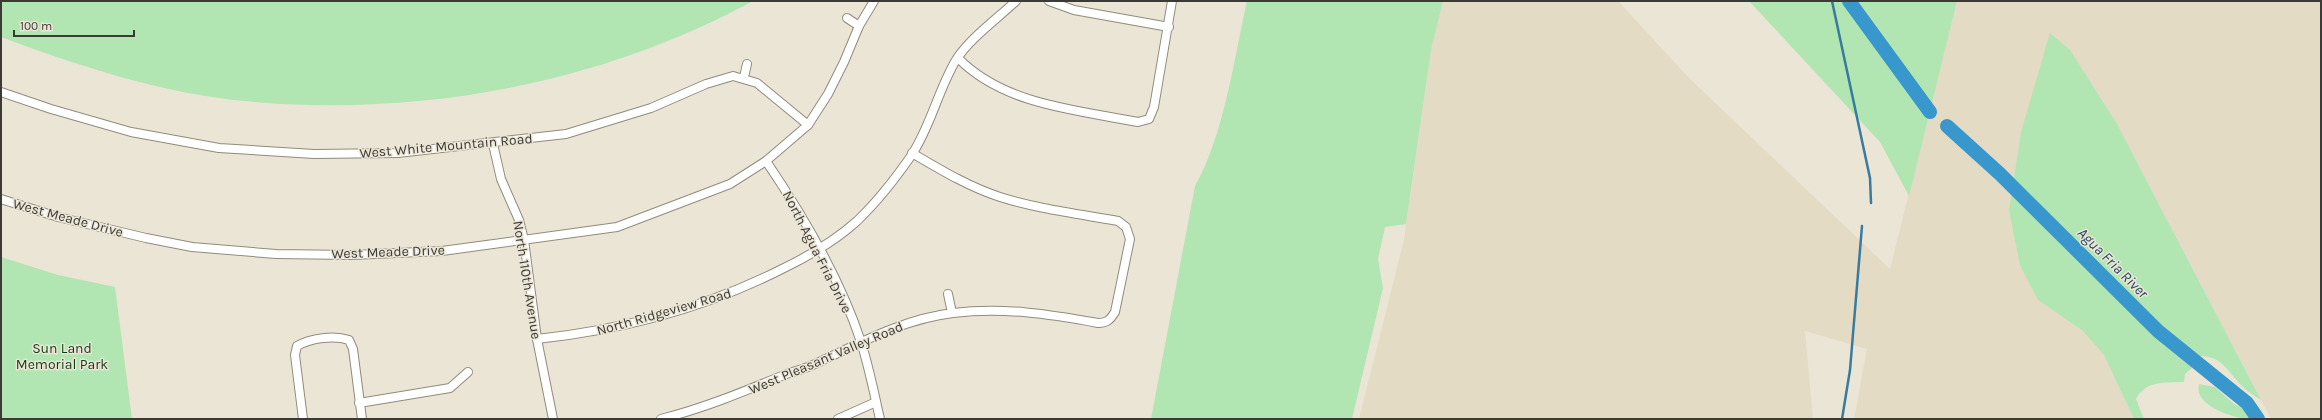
<svg xmlns="http://www.w3.org/2000/svg" width="2322" height="420" font-family="Karla,sans-serif">
<style>
.built{fill:#e3dbc4}
.green{fill:#b1e5b2}
.lines{fill:none;stroke-linecap:round;stroke-linejoin:round}
.stream{stroke:#397b9f;stroke-width:2.5}
.river{stroke:#3897cd;stroke-width:14}
.street-casing{stroke:#908b7d;stroke-width:10}
.street{stroke:#fff;stroke-width:8}
.labels{text-anchor:middle;dominant-baseline:central;stroke-width:3;stroke-linejoin:round;paint-order:stroke}
.street-label{font-size:14px;fill:#3c3a34;stroke:#ebe5d6}
.park-label{font-size:14px;fill:#0d3f13;stroke:#ebe5d6}
.water-label{font-size:15px;font-style:italic;fill:#224961;stroke:#ebe5d6}
</style>
<rect width="100%" height="100%" fill="#ebe5d6"/>
<!-- built -->
<path class="built" d="M1443,1H1618L1690,79L1890,269L1957,1H2321V419H2271L2117,124L2051,33L2021,132L2009,210L2038,300L2083,331L2104,355L2134,419H1854L1867,349L1805,331L1813,419H1359L1404,240L1431,50Z"/>
<!-- green -->
<g class="green">
<path d="M1,1H753C596,86 411,119 234,100C155,91 76,65 1,37Z"/>
<path d="M1247,1H1443L1431,50L1406,224L1385,227L1378,259L1383,288L1352,419H1151L1195,186C1224,135 1234,59 1247,1Z"/>
<path d="M1749,1H1957L1909,196L1880,142Z"/>
<path d="M2050,33L2070,50L2117,124L2261,400C2255,396 2248,392 2243,387C2222,366 2223,354 2189,356L2192,368L2185,374L2184,382C2165,383 2146,380 2136,399L2144,419H2134L2104,355L2083,331L2038,300L2020,265L2009,210L2021,132Z"/>
<path d="M1,257L58,275L115,287L132,419H1Z"/>
<path d="M2199,384L2215,387L2234,404L2249,411L2251,419C2235,419 2193,406 2199,384Z"/>
</g>
<g class="lines">
<!-- stream -->
<g class="stream">
<path d="M1832,1L1870,178L1871,203"/>
<path d="M1842,419L1850,370L1862,226"/>
</g>
<!-- river -->
<g class="river">
<path d="M1849,1L1930,112"/>
<path d="M1947,126L2000,174L2158,331L2247,403L2258,419"/>
</g>
<!-- street casing -->
<g class="street-casing">
<g id="street">
<path d="M1049,1L1074,10L1169,27"/>
<path d="M847,18L859,26"/>
<path d="M958,58C1004,105 1077,110 1138,122L1149,119L1154,107L1172,1"/>
<path d="M744,77L747,64"/>
<path d="M1,92L51,109L131,132L219,148L314,154L398,153L566,134L651,108L706,84L733,76L757,83L808,125"/>
<path d="M493,144L501,179L519,220L524,240L537,339L553,419"/>
<path d="M766,161C802,214 841,281 861,342C869,367 874,393 880,419"/>
<path d="M1,199L58,217L146,238L192,247L276,254L352,255L442,251L617,227L730,184L766,161L808,125L828,94L844,62L859,26L874,1"/>
<path d="M948,294L952,313"/>
<path d="M537,339C622,330 705,308 782,269C809,256 835,241 857,221C878,201 895,179 911,156C931,126 938,90 956,60C969,39 998,18 1016,1"/>
<path d="M359,403L450,388L468,372"/>
<path d="M303,419L295,355L297,346C311,338 334,335 349,340L353,349L362,419"/>
<path d="M661,419C704,408 743,392 784,375C794,371 805,369 815,364C860,343 903,319 953,313C1003,307 1049,314 1098,323C1107,323 1110,320 1115,312L1130,239L1126,227L1118,221C1079,214 1038,209 1000,197C969,187 941,170 912,153"/>
<path d="M838,419L876,402"/>
</g>
</g>
<!-- street -->
<use href="#street" class="street"/>
</g>
<g class="labels">
<!-- street labels -->
<g class="street-label">
<text transform="translate(446 146) rotate(-5)">West White Mountain Road</text>
<text transform="translate(68 218) rotate(15)">West Meade Drive</text>
<text transform="translate(388 252) rotate(-2)">West Meade Drive</text>
<text transform="translate(817 252) rotate(63)">North Agua Fria Drive</text>
<text transform="translate(527 280) rotate(81)">North 110th Avenue</text>
<text transform="translate(664 312) rotate(-16)">North Ridgeview Road</text>
<text transform="translate(826 358) rotate(-23)">West Pleasant Valley Road</text>
</g>
<!-- park labels -->
<g class="park-label">
<text x="62" y="348">Sun Land<tspan x="62" dy="16">Memorial Park</tspan></text>
</g>
<!-- water labels -->
<g class="water-label">
<text transform="translate(2113 263) rotate(45)">Agua Fria River</text>
</g>
</g>
<!-- border -->
<rect width="2322" height="420" fill="none" stroke="#3c3a34" stroke-width="4"/>
<!-- scale -->
<path d="M14 30v6h120v-6" fill="none" stroke="#3c3a34" stroke-width="2"/>
<text x="20" y="30" font-size="12" fill="#3c3a34" stroke="#ebe5d6" stroke-width="3" paint-order="stroke">100 m</text>
</svg>
